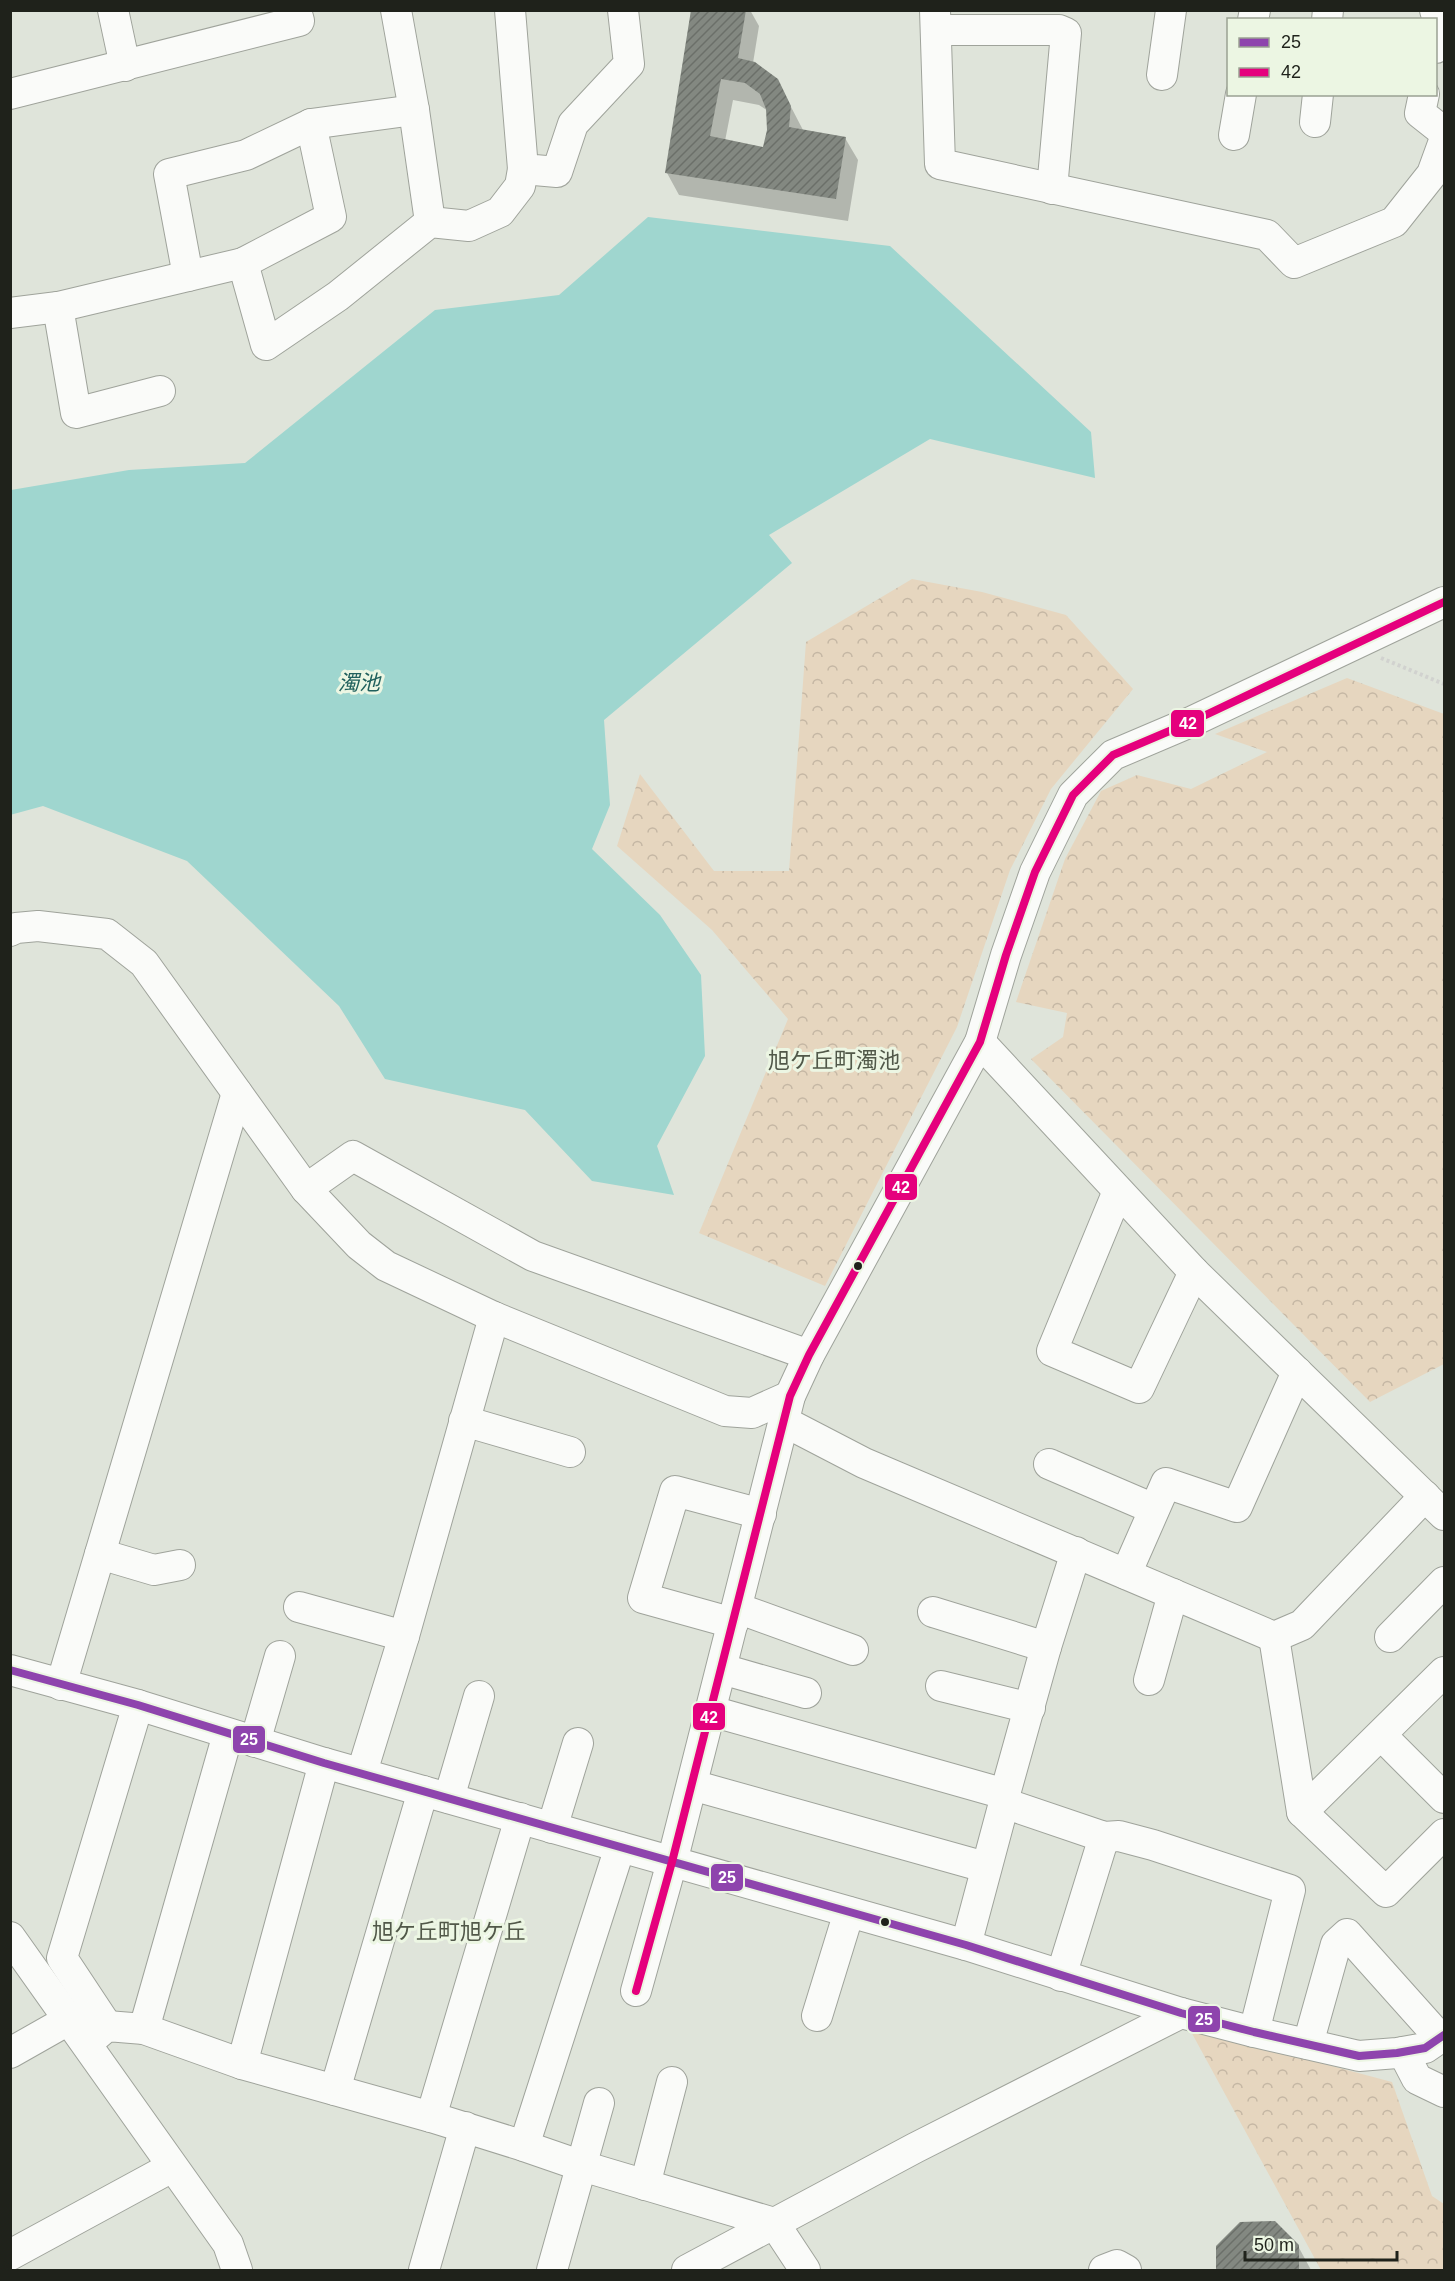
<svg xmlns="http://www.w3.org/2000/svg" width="1455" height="2281" font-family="Arial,'Noto Sans JP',sans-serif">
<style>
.forest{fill:url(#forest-crowns)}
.water{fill:#9fd6cf}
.shadow{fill:#0003;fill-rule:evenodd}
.building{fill:url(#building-hatch);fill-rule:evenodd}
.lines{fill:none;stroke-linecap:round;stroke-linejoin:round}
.minor-casing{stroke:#9fa39b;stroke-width:32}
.path{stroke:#d1d2cf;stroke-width:4;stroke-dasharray:3 3;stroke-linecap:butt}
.minor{stroke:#fafbf9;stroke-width:30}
.bus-1-casing{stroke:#ecf6e3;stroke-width:12}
.bus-2-casing{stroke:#ecf6e3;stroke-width:12}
.bus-1{stroke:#8e44ad;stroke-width:8}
.bus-2{stroke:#e5007d;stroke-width:8}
.bus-dot{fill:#1f221b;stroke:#ecf6e3;stroke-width:2}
.labels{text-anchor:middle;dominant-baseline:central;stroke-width:6;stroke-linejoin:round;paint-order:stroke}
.water-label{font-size:21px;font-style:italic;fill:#20605d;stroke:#ecf6e3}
.quarter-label{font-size:22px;fill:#515849;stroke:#ecf6e3}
.line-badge{stroke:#ecf6e3;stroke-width:2}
.badge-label{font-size:16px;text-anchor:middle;font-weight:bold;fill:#fff}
</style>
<defs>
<pattern id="forest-crowns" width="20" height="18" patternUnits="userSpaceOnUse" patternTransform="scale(1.5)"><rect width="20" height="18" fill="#e6d6bf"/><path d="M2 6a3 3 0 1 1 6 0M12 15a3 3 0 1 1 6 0" fill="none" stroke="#c5b7a4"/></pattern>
<pattern id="building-hatch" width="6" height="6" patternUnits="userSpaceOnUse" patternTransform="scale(1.5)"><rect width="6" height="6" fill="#838881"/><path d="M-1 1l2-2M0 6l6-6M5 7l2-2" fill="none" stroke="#6b6f69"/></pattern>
</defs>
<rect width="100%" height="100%" fill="#dfe4da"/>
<!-- forest -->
<g class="forest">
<path d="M912,579L982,592L1066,615L1133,689L1051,789L1010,870L957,1027L825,1286L699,1233L788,1019L712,930L617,846L640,774L714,871H789L806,642Z"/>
<path d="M1347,678L1444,714V1364L1370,1402L1031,1059L1063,1037L1067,1013L1016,1002L1065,859L1101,791L1137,775L1191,789L1267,752L1215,734Z"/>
<path d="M1189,2028L1392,2082L1432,2196L1444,2204V2270H1321Z"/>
</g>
<!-- water -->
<path class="water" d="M648,217L890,246L1091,432L1095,478L930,439L769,535L792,563L604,720L610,805L592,849L660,915L701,975L705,1056L657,1146L674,1195L592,1181L525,1110L385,1079L339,1006L187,861L43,806L10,815L11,490L129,470L245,463L435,310L559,295Z"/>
<!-- shadow -->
<g class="shadow">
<path d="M692,10H750L759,26L753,63L777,80L803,130L845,138L858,160L848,221L679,195L667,173ZM733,100L759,105L768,111L769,130L764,148L725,141Z"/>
<path d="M1218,2246H1298L1311,2270H1218Z"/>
</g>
<!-- building -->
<g class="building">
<path d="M691,10H746L738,58L755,62L778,79L791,106L789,127L846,137L836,199L665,173ZM721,79L745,83L760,94L766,109L767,130L763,147L710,136Z"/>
<path d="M1275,2221L1299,2245V2270H1216V2246L1240,2222Z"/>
</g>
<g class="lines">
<!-- minor casing -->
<g class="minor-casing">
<g id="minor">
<path d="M113,10L125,66"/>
<path d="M396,10L414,110L430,222"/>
<path d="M510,10L523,169L557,172L573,124L629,64L623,10"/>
<path d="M935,10L940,164L1267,235L1294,263L1394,222L1432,174L1444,141"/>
<path d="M1435,10L1440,29L1436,48"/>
<path d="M1253,20L1255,10"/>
<path d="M1327,20L1328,10"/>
<path d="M936,30H1059L1066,33L1052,189"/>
<path d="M1162,75L1171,10"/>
<path d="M10,94L299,21L296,10"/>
<path d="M1424,94L1420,113L1444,132"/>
<path d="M1315,122L1318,94"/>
<path d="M1234,135L1241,94"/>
<path d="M243,263L266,345L338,296L430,222L469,226L500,212L520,186L523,169"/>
<path d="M188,276L169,174L246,155L311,124L414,110"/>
<path d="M58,307L76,413L160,391"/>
<path d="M10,313L58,307L243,263L331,217L311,124"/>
<path d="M10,931L16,928L38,926L107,934L144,963L306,1189L359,1245L386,1266L494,1317L725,1411L752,1413L790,1396"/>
<path d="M980,1042L1194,1272L1444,1515"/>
<path d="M306,1189L353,1156L533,1256L809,1355"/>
<path d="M1118,1191L1052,1351L1139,1388L1194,1272"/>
<path d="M464,1421L570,1452"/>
<path d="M785,1422L864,1463L1274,1637L1302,1625L1425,1496"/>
<path d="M1049,1464L1154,1509"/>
<path d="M100,1554L154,1570L180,1565"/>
<path d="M1126,1574L1166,1483L1237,1507L1297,1372"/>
<path d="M299,1607L404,1636"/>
<path d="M737,1608L853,1650"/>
<path d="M933,1612L1046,1647"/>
<path d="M733,1623L643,1598L675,1491L761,1514"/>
<path d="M1274,1637L1302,1812L1444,1672"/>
<path d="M1390,1637L1444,1582"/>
<path d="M722,1669L806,1693"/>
<path d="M10,1670L138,1705L324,1763L966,1945L1181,2013L1254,2032L1359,2056L1397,2053L1425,2048L1444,2035"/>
<path d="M1149,1680L1173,1594"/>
<path d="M61,1685L237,1093"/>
<path d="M941,1686L1030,1708"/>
<path d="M711,1711L1005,1794"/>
<path d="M1381,1735L1444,1798"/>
<path d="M255,1742L280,1656"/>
<path d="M362,1772L404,1636L494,1317"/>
<path d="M692,1785L985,1867"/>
<path d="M449,1798L479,1696"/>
<path d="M1004,1803L1104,1837L1119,1836L1153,1845L1290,1890L1254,2032"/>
<path d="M1302,1812L1386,1892L1444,1834"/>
<path d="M552,1828L578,1743"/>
<path d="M10,1937L228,2244L237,2270"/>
<path d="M966,1945L1004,1803L1005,1794L1046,1647L1076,1552"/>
<path d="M1061,1976L1104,1837"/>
<path d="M636,1991L672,1862L790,1396L809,1355L980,1042L1006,955L1035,872L1073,795L1113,755L1193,721L1444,602"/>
<path d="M817,2016L849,1912"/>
<path d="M107,2026L62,1958L138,1705"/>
<path d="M144,2029L228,1734"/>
<path d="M87,2043L107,2026L144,2029L242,2064L431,2117L524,2146L620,1847"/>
<path d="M1308,2044L1336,1944L1347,1934L1440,2038"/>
<path d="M1403,2052L1417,2079L1444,2092"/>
<path d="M10,2053L70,2019"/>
<path d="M242,2064L324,1763"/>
<path d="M335,2090L423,1791"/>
<path d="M431,2117L520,1818"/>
<path d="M524,2146L582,2166L774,2223L805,2270"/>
<path d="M645,2185L672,2082"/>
<path d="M10,2255L172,2167"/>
<path d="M424,2270L465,2127"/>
<path d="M552,2270L599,2103"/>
<path d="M687,2270L915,2148L1181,2013"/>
<path d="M1104,2270L1117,2265L1126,2270"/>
</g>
</g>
<!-- path -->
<path class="path" d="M1381,658L1444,684"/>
<!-- minor -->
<use href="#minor" class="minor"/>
<!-- bus-1 casing -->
<g class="bus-1-casing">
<path id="bus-1" d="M10,1670L138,1705L324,1763L966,1945L1181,2013L1254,2032L1359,2056L1397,2053L1425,2048L1444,2035"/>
</g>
<!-- bus-2 casing -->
<g class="bus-2-casing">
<path id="bus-2" d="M636,1991L672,1862L790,1396L809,1355L980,1042L1006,955L1035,872L1073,795L1113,755L1193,721L1444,602"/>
</g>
<!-- bus-1 -->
<use href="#bus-1" class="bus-1"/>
<!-- bus-2 -->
<use href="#bus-2" class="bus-2"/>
</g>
<!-- markers -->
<g class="bus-dot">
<circle cx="858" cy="1266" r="5"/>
<circle cx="885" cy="1922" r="5"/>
</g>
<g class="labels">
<!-- water labels -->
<g class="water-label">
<text x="359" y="682">濁池</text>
</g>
<!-- quarter labels -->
<g class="quarter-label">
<text x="834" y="1060">旭ケ丘町濁池</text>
<text x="449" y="1931">旭ケ丘町旭ケ丘</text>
</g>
</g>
<g class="line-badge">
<rect x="1170" y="709" width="35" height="29" rx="6" fill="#e5007d"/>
<rect x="884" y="1173" width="34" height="28" rx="6" fill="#e5007d"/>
<rect x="692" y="1702" width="34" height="29" rx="6" fill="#e5007d"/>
<rect x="232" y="1725" width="34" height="29" rx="6" fill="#8e44ad"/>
<rect x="710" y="1863" width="34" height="29" rx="6" fill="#8e44ad"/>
<rect x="1187" y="2005" width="34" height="28" rx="6" fill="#8e44ad"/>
</g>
<g class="badge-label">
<text x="1188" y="729">42</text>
<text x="901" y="1193">42</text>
<text x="709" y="1723">42</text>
<text x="249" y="1745">25</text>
<text x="727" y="1883">25</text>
<text x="1204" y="2025">25</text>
</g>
<!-- border -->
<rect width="1455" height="2281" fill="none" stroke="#1f221b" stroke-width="24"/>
<!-- legend -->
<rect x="1227" y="18" width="210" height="78" fill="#ecf6e3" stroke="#9aa193" stroke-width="1.5"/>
<rect x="1239" y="38" width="30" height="9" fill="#8e44ad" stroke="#9aa193" stroke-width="1.5"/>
<text x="1281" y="48" font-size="18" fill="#1f221b">25</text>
<rect x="1239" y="68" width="30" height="9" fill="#e5007d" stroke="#9aa193" stroke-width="1.5"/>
<text x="1281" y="78" font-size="18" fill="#1f221b">42</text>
<!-- scale -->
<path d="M1245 2251v9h152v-9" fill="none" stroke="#1f221b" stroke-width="3"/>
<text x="1254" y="2251" font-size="18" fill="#1f221b" stroke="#ecf6e3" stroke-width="4.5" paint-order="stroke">50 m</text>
</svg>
